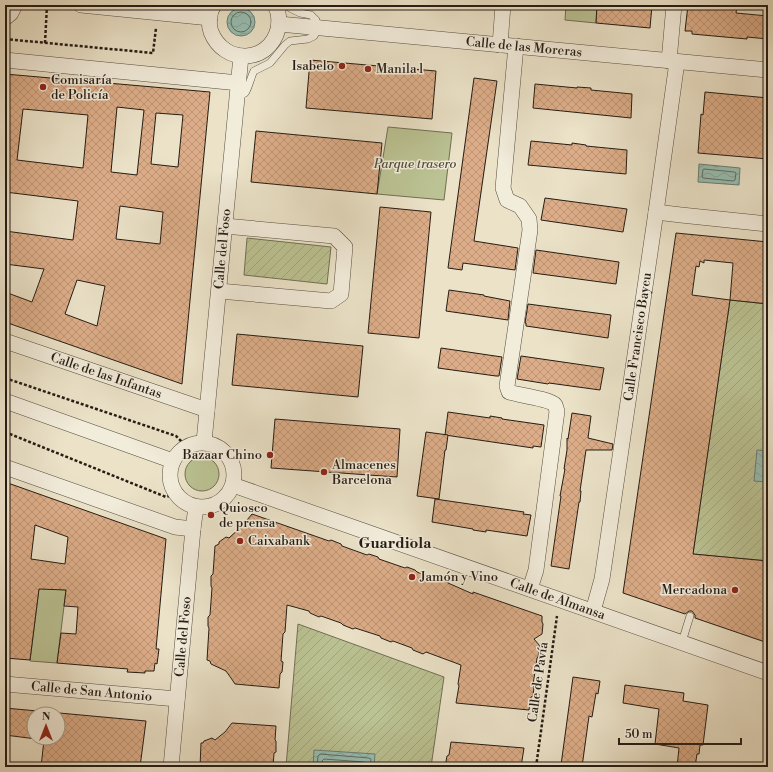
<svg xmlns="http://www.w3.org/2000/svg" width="773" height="772" font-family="'Libre Bodoni',serif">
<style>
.green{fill:#bbc293;stroke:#706f54}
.garden{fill:url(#garden-furrows);stroke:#706f54}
.water{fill:url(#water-waves);stroke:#6a7d73}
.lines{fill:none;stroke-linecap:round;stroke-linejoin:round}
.shore{stroke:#5e6d63;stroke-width:1}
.building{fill:url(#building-cross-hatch);stroke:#251c14;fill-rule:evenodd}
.service-casing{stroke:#564e41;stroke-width:8}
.minor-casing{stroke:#564e41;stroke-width:16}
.path{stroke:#251c14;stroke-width:2.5;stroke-dasharray:3 2;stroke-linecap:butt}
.service{stroke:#f2ecdb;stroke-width:7}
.minor{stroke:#f2ecdb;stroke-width:15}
.poi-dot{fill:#8f2418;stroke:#f2ecdb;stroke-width:1.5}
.labels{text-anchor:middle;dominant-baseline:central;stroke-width:3;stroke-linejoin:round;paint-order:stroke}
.street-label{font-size:13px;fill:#251c14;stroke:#f2ecdb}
.poi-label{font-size:13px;fill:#251c14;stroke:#f2ecdb;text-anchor:start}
.park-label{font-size:13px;font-style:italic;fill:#524e3a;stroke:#f2ecdb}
.quarter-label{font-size:15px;font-weight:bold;fill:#251c14;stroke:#f2ecdb}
</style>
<defs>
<pattern id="garden-furrows" width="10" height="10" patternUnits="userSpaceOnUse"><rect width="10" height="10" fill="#bbc293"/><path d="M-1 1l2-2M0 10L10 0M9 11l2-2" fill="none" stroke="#a1a67e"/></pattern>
<pattern id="water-waves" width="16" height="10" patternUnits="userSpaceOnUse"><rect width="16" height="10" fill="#98beb2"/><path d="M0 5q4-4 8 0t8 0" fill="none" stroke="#83a398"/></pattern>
<pattern id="building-cross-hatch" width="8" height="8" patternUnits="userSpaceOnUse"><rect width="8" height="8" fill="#dcad88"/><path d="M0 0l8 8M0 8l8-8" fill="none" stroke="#bd9474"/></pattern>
</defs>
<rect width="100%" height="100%" fill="#ebe2c8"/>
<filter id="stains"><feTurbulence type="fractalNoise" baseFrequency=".005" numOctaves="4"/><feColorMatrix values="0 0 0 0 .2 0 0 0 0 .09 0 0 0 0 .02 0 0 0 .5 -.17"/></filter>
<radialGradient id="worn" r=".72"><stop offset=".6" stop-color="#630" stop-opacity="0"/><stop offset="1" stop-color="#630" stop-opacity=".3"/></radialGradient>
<!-- green -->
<g class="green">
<path d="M566,5H597L596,23L565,20Z"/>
<path d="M388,127L452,133L444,200L377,194Z"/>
<circle cx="202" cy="474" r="17"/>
<path d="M39,588L66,590L57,663L30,661Z"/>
</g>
<!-- garden -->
<g class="garden">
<path d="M247,238L331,247L327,284L244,275Z"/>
<path d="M730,300L768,304V561L693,554Z"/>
<path d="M298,624L444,677L431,767H286Z"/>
</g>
<!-- water -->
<g class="water">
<circle cx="241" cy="22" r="14"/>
<path d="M699,164L740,168L739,185L698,182Z"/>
<path d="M757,450L768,451V482L754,481Z"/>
<path d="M314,750L375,754L374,767H313Z"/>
</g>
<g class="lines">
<!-- shore -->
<g class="shore">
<circle cx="241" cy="22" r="10"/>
<path d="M704,169L734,172L736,173L735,180L733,181L703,178L702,176L703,170Z"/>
<path d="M317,767L318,756L320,754L369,758L371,759L370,767"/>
<path d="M322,767V761L324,759L364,762L365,763V767"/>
</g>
</g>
<!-- building -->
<g class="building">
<path d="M597,5H652L650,28L596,23Z"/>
<path d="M688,5H737L736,13L768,16V39L747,37V39L692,34V31H685Z"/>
<path d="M310,60L436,71L432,119L306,108Z"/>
<path d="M5,74L210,92L182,384L5,322V292L32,302L44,269L5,264V231L73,240L78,201L5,192ZM117,107L144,110L137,175L111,172ZM23,109L88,115L83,168L17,160ZM156,113L183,115L178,167L151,164ZM120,206L163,212L160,244L116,239ZM77,280L105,286L97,326L65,314Z"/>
<path d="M474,78L497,81L474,241L518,248L515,270L463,263L462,270L448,268Z"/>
<path d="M535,84L577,88V87L591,88V90L632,94L631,118L533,108Z"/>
<path d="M705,92L768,98V159L698,153L701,114L703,115Z"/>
<path d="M256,131L382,143L377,194L251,182Z"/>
<path d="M531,141L572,145V143L586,145V146L627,150L626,174L528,165Z"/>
<path d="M545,198L627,209L623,232L541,220Z"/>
<path d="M380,207L431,212L419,338L368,333Z"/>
<path d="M676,233L768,242V304L730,300L693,554L768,561V643L695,618V615L692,611H689L685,614L623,593ZM704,260L733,263L730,300L692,295L696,266L699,267L700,261L704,263Z"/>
<path d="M536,250L619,262L616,284L533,273Z"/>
<path d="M449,290L484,295V296L510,301L508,320L446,311Z"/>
<path d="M528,304L611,315L608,338L526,326V323H525Z"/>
<path d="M237,334L363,346L358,397L232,385Z"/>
<path d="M441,348L502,357L499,376H496L438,368Z"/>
<path d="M521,356L604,368L600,390L549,383L548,384L517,379Z"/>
<path d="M448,412L490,418V416L502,418V419L544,425L541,447L533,446V448L445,435Z"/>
<path d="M572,413L591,416L588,438L613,444L612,450H586L580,491H581L580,502H579L569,569L551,566L561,496H560L565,469H564L567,450V438L568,439Z"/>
<path d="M275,419L400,429L397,477L271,468Z"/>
<path d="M426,432L448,435L446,450H445L439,499L417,496Z"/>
<path d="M5,482L166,539L156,649H159L157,664L155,663L154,671H145V673L127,672L128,669L57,663L61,633L76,634L78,607L64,606L66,590L39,589L30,660L5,658V536L9,505L5,504ZM35,525L68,537L65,564L31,559Z"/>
<path d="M435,499L524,512L523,514L531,515L527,536L486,530V532L473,530V529L432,522Z"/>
<path d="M252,514L329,541L331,540L341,544L342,546L367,555L369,554L378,557L379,559L405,568L407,567L415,570L417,572L436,579L438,578L447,581L448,583L473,594V592L542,616V622L543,624L542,634L534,639L540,646L538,657L537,658L533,685L534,687L533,696L531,697L529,710L456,703L459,686L458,684L461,665L426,652L423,654L413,650L412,648L393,641L391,642L381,638L380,636L355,628L353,629L343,625L341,623L321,616L319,617L310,613L309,611L287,605L285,632L283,634L281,661L283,662L282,672L280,674L279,688L235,684L231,678L226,671L211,664L210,661L207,660L209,628L208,626V617L210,615L212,588L211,586V576L213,574L215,546L219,544V542L226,537L229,538L242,526Z"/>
<path d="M573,677L600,681L598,694L596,693L592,717L589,716L582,767H563V765H561Z"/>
<path d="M625,685L684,693L683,701L708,705L703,745H700L699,754H697L695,767H677L679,748L655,744L659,709L623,703Z"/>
<path d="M5,708L146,721L140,767H41L44,740L5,735ZM34,714H58V738H34Z"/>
<path d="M232,723L276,726L275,740L276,741V752L274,753L273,767H200L201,743H203L204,741L212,738L215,740L225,732Z"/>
<path d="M451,742L524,748L521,767H445L447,756L449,755Z"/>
</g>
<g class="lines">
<!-- service casing -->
<g class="service-casing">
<g id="service">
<path d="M238,95C240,94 243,94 245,93C248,90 251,76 254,71L270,63L285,45L290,41L308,39L314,36L318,28L316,20L311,15L300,13L290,8L289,5"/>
<path d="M682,642L690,616"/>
</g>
</g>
<!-- minor casing -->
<g class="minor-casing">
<g id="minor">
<path d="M81,5L210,18"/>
<path d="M214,5C209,12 208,23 211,32C224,65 269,64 278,29C279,24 279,18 278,13C278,11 276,8 275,5"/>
<path d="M5,18L11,13L15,5"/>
<path id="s1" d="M279,24L768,70"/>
<path d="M500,45L503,5"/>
<path d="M516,46L503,188L507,200L520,206L529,219L530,230L507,386L509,392C518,395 550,399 555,405C556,406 556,409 557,411L536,570L530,589"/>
<path d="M5,60L239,83"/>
<path d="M669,61L674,5"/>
<path d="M656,212L681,215L768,224"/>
<path d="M219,291L331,301L341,294L345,247L334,236L225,226"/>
<path id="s2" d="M5,341L207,410"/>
<path d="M5,401L173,461"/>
<path id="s3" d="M204,442L241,56"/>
<circle cx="202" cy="475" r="32"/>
<path d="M5,467L175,527L193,529"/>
<path id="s4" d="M233,485L768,673"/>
<path id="s5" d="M593,611L602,579L656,212L677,62"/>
<path id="s6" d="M5,684L177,699"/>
<path id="s7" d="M171,767L193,529L196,507"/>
</g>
</g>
<!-- path -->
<g class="path">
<path d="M5,39L153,53L156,28"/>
<path d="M45,43L47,5"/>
<path d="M5,378L176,436L186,446"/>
<path d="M5,432L166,497L176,494"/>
<path d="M536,767L557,616"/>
</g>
<!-- service -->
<use href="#service" class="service"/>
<!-- minor -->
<use href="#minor" class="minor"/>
</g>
<!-- markers -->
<g class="poi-dot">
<circle cx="342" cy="66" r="4"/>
<circle cx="368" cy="69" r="4"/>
<circle cx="43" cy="87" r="4"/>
<circle cx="270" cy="455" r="4"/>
<circle cx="324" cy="472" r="4"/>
<circle cx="211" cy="515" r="4"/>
<circle cx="240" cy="541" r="4"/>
<circle cx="412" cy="577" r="4"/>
<circle cx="735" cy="590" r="4"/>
</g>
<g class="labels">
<!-- street labels -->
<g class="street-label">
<text stroke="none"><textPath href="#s1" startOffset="246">Calle de las Moreras</textPath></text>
<text stroke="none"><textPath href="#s3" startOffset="194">Calle del Foso</textPath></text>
<text stroke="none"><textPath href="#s5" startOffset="278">Calle Francisco Bayeu</textPath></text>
<text stroke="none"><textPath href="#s2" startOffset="107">Calle de las Infantas</textPath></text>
<text stroke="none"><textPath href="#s4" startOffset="344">Calle de Almansa</textPath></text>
<text stroke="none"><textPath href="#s7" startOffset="131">Calle del Foso</textPath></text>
<text transform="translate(538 682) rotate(-82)">Calle de Pavía</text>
<text stroke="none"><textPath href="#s6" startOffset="87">Calle de San Antonio</textPath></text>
</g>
<!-- poi labels -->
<g class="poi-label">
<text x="334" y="66" text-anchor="end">Isabelo</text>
<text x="376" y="69">Manila l</text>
<text x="51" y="80">Comisaría<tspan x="51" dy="15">de Policía</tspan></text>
<text x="262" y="455" text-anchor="end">Bazaar Chino</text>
<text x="332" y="465">Almacenes<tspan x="332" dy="15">Barcelona</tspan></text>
<text x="219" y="508">Quiosco<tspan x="219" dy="15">de prensa</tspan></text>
<text x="248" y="541">Caixabank</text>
<text x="420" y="577">Jamón y Vino</text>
<text x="727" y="590" text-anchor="end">Mercadona</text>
</g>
<!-- park labels -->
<g class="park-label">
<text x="415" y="164">Parque trasero</text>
</g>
<!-- quarter labels -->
<g class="quarter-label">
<text x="395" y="543">Guardiola</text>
</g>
</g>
<!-- margin -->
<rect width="773" height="772" fill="none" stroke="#ebe2c8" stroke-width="20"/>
<rect x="6" y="6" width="761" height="760" fill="none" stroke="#251c14" stroke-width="2"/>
<rect x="10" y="10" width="753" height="752" fill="none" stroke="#251c14"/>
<!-- north arrow -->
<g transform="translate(46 726)"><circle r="19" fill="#f2ecdb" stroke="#a0998b"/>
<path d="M0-3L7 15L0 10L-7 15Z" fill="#8f2418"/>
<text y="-6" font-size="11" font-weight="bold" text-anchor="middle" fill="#251c14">N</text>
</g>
<!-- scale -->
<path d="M619 738v6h122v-6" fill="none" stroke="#251c14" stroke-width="2"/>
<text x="625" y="738" font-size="12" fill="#251c14" stroke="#f2ecdb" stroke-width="3" paint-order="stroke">50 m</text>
<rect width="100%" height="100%" filter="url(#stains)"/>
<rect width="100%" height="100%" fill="url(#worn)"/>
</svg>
